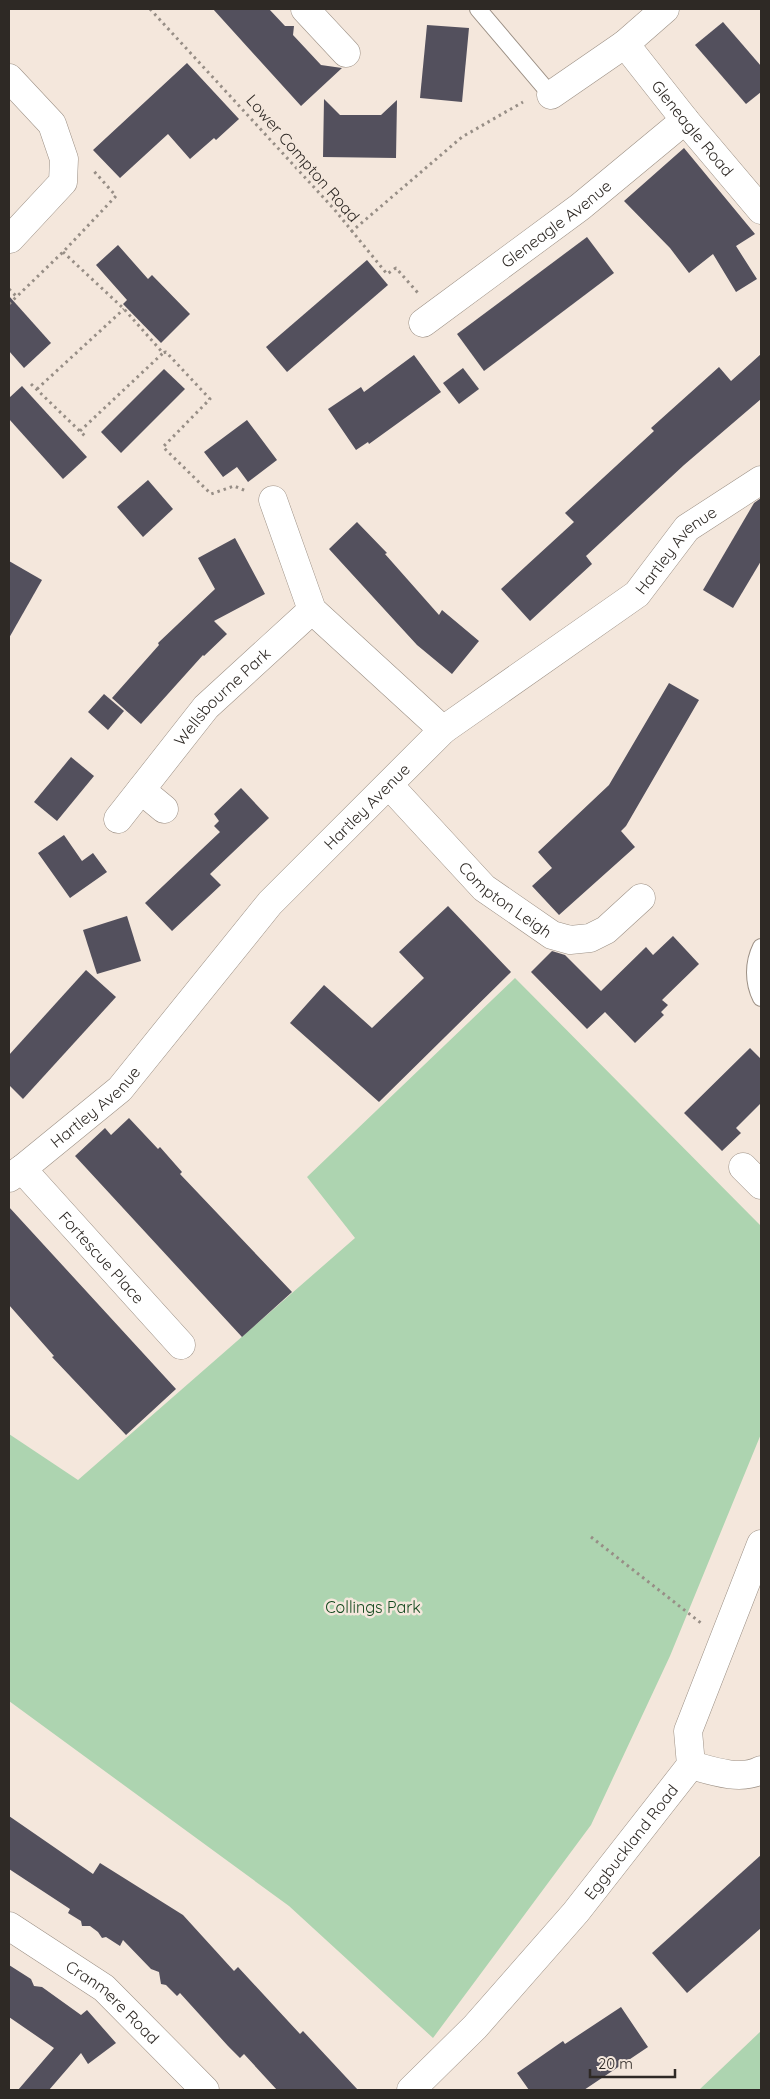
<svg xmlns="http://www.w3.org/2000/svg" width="770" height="2099" font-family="Quicksand,sans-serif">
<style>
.green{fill:#add4b0}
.building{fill:#53505d}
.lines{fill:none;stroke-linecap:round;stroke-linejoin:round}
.service-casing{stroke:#9c9085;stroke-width:18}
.minor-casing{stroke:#9c9085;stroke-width:29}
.path{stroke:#978e86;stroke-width:3;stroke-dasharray:2.5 4;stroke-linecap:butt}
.service{stroke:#fff;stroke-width:16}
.minor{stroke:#fff;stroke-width:28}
.labels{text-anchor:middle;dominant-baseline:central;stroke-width:5;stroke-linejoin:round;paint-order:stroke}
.street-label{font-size:16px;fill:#2e2925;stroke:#f4e7dc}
.park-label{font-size:16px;fill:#13491e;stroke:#f4e7dc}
</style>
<rect width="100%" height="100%" fill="#f4e7dc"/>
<!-- green -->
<g class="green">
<path d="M515,978L761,1226V1434L670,1656L591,1825L433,2038L289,1906L9,1701V1434L78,1480L355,1238L307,1177Z"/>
<path d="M761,2031V2090H699Z"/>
</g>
<!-- building -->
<g class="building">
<path d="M213,9H269L285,26H294L293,35L321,65L342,68L301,106Z"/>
<path d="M723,22L761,66V92L746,104L695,45Z"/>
<path d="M427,25L469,28L462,102L420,98Z"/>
<path d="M187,63L239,119L216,140L214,138L190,159L168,134L120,178L93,150Z"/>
<path d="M324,99L340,115H381L397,100L396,158L323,157Z"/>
<path d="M684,148L755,234L736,246L757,279L736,292L713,254L689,273L670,248L624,201Z"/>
<path d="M587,237L614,273L484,371L457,334Z"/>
<path d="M118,245L148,279L152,275L190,314L161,343L123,304L127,300L96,265Z"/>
<path d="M367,260L388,285L287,372L266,347Z"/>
<path d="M9,296L51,343L24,368L9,351Z"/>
<path d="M761,354V399L684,465L586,556L592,564L530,621L501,589L574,522L565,513L654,431L651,428L719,367L731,381Z"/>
<path d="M414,355L441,392L369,444L368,442L356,450L328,409L361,387L364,392Z"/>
<path d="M463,368L479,389L459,404L443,383Z"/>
<path d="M164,369L185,389L121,453L101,432Z"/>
<path d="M22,386L87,457L63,479L9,419V398Z"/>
<path d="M247,420L277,460L248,482L237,467L223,477L204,452Z"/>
<path d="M148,480L173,509L143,537L117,507Z"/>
<path d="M761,498V561L733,608L703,590L754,503Z"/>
<path d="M357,522L387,553L385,554L439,615L442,610L479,641L452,674L417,645L329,549Z"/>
<path d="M235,538L265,594L214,621L227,634L204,656L203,655L141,724L112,698L159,645L158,643L215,589L198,558Z"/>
<path d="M9,561L42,580L9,638Z"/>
<path d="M669,683L699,700L626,826L621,831L635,847L559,915L532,886L552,868L538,852L609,785Z"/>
<path d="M104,694L124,711L108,730L88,712Z"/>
<path d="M71,757L94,776L57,821L34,802Z"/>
<path d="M241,788L269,818L210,874L221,885L172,931L145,903L220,832L214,826L219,821L214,814Z"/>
<path d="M64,835L82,861L93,853L107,872L70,898L38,853Z"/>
<path d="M448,906L511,972L379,1102L290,1023L324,985L372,1028L424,978L399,952Z"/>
<path d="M127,916L141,961L97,974L83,930Z"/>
<path d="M673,936L699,964L662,1000L668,1005L661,1012L664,1015L635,1043L605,1012L587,1029L531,972L552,951L565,955L601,991L646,947L653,955Z"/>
<path d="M86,970L116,997L23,1099L9,1085V1055Z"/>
<path d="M750,1048L761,1059V1103L736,1128L741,1133L722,1151L684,1113Z"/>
<path d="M129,1118L158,1149L160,1147L182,1172L180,1174L292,1292L242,1337L75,1156L105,1128L111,1135Z"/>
<path d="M9,1207L176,1389L126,1435L52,1357L54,1356L9,1305Z"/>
<path d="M9,1816L93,1874L100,1863L183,1915L234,1971L238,1967L300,2034L303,2031L358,2090H277L244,2054L240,2058L228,2046L180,1993L177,1996L166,1985L161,1984L159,1972L151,1969L123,1940L120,1946L106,1937L102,1938L98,1932L90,1926H82L81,1921L68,1913L70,1909L9,1869Z"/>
<path d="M761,1855V1928L687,1993L652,1953Z"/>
<path d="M9,1965L31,1979L34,1986L42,1987L81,2015L87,2010L116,2043L88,2064L81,2053L49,2090H18L54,2048L9,2017Z"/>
<path d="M621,2007L648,2047L584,2090H529L517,2073L563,2041L565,2044Z"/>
</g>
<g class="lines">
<!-- service casing -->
<g class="service-casing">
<g id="service">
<path d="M478,9L551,95"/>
<path d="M761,947C753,963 753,982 761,998"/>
</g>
</g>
<!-- minor casing -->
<g class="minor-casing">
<g id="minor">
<path d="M305,9L346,53"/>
<path id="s1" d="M625,44L685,120L761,210"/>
<path d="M9,78L52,124L64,159L63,182L10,239"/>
<path d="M551,95L625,44L665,9"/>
<path id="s2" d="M423,323L580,207L685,120"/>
<path d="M273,500L312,610L443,730"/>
<path id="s3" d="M389,785L484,888L552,935L570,940L590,938L606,930L641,898"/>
<path d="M141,790L164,809"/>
<path id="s4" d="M118,819L206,707L312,610"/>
<path d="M743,1167L761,1185"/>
<path id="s5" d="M22,1169L181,1345"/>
<path id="s6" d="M9,1178L22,1169L120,1089L270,903L443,730L637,594L687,528L761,480"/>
<path d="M691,1765C712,1771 741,1781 761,1770"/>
<path id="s7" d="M9,1926L104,1988L205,2090"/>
<path id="s8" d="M411,2090L475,2027L576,1912L691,1765L688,1731L761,1544"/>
</g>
</g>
<!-- path -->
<g class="path">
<path d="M150,9L334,209L387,274L396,268L418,293"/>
<path d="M351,232L462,137L523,102"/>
<path d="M63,252L124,309L163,353L166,352L210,399L163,447L211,494L234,486L246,491"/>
<path d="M9,289L16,296"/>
<path d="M9,304L63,252L116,196L92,169"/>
<path d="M31,384L86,437"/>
<path d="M37,389L124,309"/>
<path d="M80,431L163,353"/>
<path d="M591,1537L701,1623"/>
</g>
<!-- service -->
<use href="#service" class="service"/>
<!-- minor -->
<use href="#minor" class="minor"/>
</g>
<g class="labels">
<!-- street labels -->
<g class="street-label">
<text stroke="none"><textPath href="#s1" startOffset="108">Gleneagle Road</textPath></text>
<text transform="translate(303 158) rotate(49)">Lower Compton Road</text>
<text stroke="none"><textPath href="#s2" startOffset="166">Gleneagle Avenue</textPath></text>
<text stroke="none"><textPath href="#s6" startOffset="922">Hartley Avenue</textPath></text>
<text stroke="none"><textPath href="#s4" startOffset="161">Wellsbourne Park</textPath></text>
<text stroke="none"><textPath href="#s6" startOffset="518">Hartley Avenue</textPath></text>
<text stroke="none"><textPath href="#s3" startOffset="164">Compton Leigh</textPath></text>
<text stroke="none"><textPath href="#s6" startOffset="112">Hartley Avenue</textPath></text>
<text stroke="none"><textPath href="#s5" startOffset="119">Fortescue Place</textPath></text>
<text stroke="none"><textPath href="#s8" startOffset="332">Eggbuckland Road</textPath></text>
<text stroke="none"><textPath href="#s7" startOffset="129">Cranmere Road</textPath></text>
</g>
<!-- park labels -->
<g class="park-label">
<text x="373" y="1607">Collings Park</text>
</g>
</g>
<!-- border -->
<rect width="770" height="2099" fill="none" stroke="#2e2925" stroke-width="20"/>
<!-- scale -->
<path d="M590 2069v8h85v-8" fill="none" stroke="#2e2925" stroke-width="2.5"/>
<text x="598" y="2069" font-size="15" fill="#2e2925" stroke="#f4e7dc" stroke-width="4" paint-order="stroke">20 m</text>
</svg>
